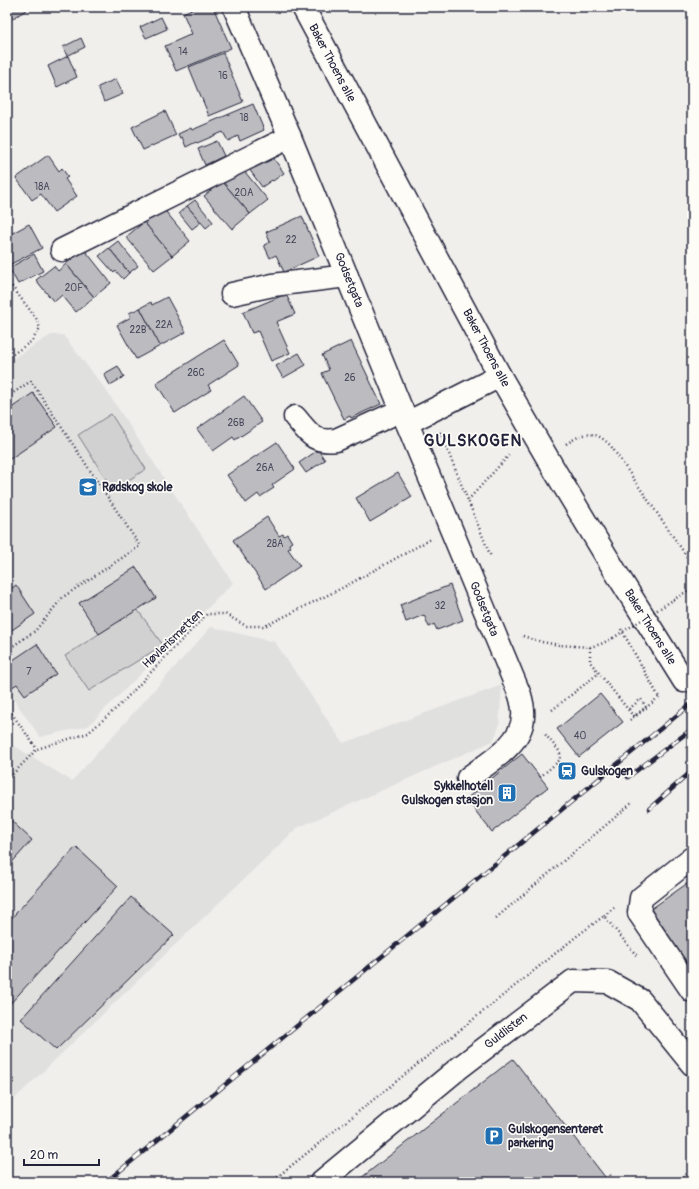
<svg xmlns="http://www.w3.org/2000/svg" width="699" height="1189" font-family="Pangolin,sans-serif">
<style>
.built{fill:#e0e0df}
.green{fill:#d2d1d1;stroke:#7a7a86}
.building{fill:#bcbcc0;stroke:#22223b}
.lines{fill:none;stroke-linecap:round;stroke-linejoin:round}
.minor-casing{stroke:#22223b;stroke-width:25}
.path{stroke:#22223b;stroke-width:2.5;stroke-dasharray:1 3;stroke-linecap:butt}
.minor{stroke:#fdfcf7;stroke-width:22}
.rail-casing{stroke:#22223b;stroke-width:4.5}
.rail{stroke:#fdfcf7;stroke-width:3;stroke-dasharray:9;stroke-linecap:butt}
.path-bridge{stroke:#22223b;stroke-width:2.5;stroke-dasharray:1 3;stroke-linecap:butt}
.labels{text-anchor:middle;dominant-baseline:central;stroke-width:3.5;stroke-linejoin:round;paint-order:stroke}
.number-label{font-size:10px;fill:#48485c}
.street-label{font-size:12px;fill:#22223b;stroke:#fdfcf7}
.poi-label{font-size:12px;font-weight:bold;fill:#22223b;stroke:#fdfcf7;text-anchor:start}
.district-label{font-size:16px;font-weight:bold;letter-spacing:1px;fill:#22223b;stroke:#fdfcf7}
</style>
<rect width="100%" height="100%" fill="#f0efec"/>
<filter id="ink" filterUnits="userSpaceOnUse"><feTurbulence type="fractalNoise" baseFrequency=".025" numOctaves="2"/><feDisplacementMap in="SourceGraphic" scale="8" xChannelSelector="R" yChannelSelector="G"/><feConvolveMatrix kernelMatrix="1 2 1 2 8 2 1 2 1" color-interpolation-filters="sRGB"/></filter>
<g filter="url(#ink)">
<!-- built -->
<g class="built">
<path d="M51,335H63L106,390L233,583L88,726L40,737L7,690V362Z"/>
<path d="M211,627L275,642L343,743L502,685L499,727L493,741L297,828L7,1106V751L13,745L72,781Z"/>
</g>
<!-- green -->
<g class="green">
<path d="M111,414L146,469L113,490L78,435Z"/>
<path d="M137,609L163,645L89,691L65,656Z"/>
</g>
<!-- building -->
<g class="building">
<path d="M7,7H31L7,22Z"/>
<path d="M196,7H213L231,48L176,71L165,46L192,34L183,13Z"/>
<path d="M161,17L167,29L146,38L140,27Z"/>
<path d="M81,38L85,47L67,56L63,47Z"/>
<path d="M223,53L243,102L209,116L189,67Z"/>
<path d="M68,56L77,77L57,87L48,66Z"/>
<path d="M116,79L123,94L104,102L98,87Z"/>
<path d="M253,104L264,130L240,141L238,136L228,141L223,132L197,143L196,142L186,147L182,137L180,138L178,134L191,128L192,130Z"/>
<path d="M165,111L176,135L143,150L132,127Z"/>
<path d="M217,141L224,156L205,165L198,149Z"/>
<path d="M48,155L59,171L62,168L68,177L65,179L77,196L54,212L41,194L32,200L16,178Z"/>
<path d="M272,156L284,173L273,181L272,180L262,187L249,169L258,163L260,165Z"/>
<path d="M240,166L268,200L250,214L222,181Z"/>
<path d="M222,181L250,214L232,229L204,196Z"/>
<path d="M195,200L213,222L206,228L187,206Z"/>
<path d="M187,206L201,222L192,229L179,213Z"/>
<path d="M162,207L190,241L172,256L144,222Z"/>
<path d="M302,216L319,256L284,272L276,255L270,258L264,245L270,242L266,232Z"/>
<path d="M144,222L172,256L154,270L126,237Z"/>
<path d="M29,224L42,248L9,265L7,261V236Z"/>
<path d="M118,241L138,266L129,273L109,248Z"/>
<path d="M109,248L129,273L123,279L116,271L114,273L99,256Z"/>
<path d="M84,249L111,283L94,297L66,264Z"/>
<path d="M34,254L43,271L18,284L9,268Z"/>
<path d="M66,264L94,297L76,312L62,295L54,302L36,280L54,266L58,271Z"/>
<path d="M286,294L295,314L276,322L290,353L271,361L258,331L252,333L243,312Z"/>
<path d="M167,297L186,332L160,346L140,308L151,302L152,305Z"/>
<path d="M140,308L160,346L136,359L117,325L131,317L129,313Z"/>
<path d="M224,340L239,365L208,385L211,390L175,413L156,383Z"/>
<path d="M351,341L381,404L351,418L350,416L344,419L324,378L322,373L329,370L322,355Z"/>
<path d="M299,353L306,365L283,378L276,366Z"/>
<path d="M118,366L124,377L110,385L104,374Z"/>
<path d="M33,393L57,427L7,461V411Z"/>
<path d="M244,396L262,422L235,440L233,437L213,451L197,429Z"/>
<path d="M277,442L295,469L272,485L274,488L260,497L258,494L246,503L227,475Z"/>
<path d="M318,450L325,460L306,473L299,463Z"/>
<path d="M398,473L412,497L370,522L356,498Z"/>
<path d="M267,517L279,536L283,534L284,536L287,534L292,542L289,544L291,547L288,549L300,566L266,589L233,540Z"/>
<path d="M136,567L156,598L99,634L79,603Z"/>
<path d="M16,585L35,614L9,632L10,633L7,636V592Z"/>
<path d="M450,585L463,620L437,630L434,624L429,627L424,615L406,622L400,605Z"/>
<path d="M37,644L56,674L25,695L17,684L9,689L7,685V664Z"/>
<path d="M600,694L623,722L579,757L557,729Z"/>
<path d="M522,754L548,787L492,832L466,799Z"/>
<path d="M7,817L32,840L7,868Z"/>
<path d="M76,847L118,886L8,1006L7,1005V923Z"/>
<path d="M692,880V970L651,909Z"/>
<path d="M131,897L174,935L56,1050L21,1019Z"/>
<path d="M513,1059L609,1182H356L505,1065Z"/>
<path d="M7,1073L15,1081L7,1089Z"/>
</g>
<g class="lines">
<!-- minor casing -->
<g class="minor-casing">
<g id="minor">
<path d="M234,7L290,137L407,423"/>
<path d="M303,7L500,376L555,471L617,574L684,681"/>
<path d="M62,250L290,137"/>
<path d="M232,294L273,285L347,276"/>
<path d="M295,417C309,433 313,443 336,440L402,410"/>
<path d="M468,778C488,763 522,744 523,717C524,709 522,702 520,695L407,423L500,376"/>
<path d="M692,858L641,898L639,913L692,991"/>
<path d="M321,1182L459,1068L573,981L608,982L640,1000L692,1064"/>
</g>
</g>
<!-- path -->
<g class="path">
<path d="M7,280L36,318L40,328L32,341L13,354L7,357"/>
<path d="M7,397L31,381L140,546L63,597L35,631L7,650"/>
<path d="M440,432L491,557"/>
<path d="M566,444C585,432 594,429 611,446L692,564"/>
<path d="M468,500L510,454"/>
<path d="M673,600L692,588"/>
<path d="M621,629L660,699"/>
<path d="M523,636L542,642L559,645L590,647L601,644L613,638"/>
<path d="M590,647V662L634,717"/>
<path d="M7,707L37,749L88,733L119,706L171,651L207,614H225L246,626H265L344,587L431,539"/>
<path d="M629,709L641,699L646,707L637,714"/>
<path d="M552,710L599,673"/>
<path d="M634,715L635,717L659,697"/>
<path d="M540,777L560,760V752L544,733"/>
<path d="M7,780L37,749"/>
<path d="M604,916L616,906"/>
<path d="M496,918L632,803"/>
<path d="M687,1017L692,1023"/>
<path d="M610,1175L615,1182"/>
<path d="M271,1182L577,936L604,916L637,956"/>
<path d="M676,1182L692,1170"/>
</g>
<!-- minor -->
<use href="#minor" class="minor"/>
<!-- rail casing -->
<g class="rail-casing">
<g id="rail">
<path d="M628,777L692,729"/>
<path d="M649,809L692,771"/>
<path d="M106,1182L692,703"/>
</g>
</g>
<!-- rail -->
<use href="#rail" class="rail"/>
<!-- path-bridge -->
<g class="path-bridge">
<path d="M613,638L673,600"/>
<path d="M630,720L637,714"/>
</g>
</g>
</g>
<!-- icons -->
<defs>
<g id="school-square" transform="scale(1)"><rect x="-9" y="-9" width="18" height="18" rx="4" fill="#1f6fb2" stroke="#fdfcf7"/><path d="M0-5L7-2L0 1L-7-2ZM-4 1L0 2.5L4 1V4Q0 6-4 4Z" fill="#fff"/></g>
<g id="station-square" transform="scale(1)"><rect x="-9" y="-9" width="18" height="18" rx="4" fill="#1f6fb2" stroke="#fdfcf7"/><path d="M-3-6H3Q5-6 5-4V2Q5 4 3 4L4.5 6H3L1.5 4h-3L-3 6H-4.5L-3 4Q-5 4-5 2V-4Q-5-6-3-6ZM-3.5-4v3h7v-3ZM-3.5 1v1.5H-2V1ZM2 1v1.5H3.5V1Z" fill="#fff"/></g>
<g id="building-square" transform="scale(1)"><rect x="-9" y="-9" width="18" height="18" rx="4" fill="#1f6fb2" stroke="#fdfcf7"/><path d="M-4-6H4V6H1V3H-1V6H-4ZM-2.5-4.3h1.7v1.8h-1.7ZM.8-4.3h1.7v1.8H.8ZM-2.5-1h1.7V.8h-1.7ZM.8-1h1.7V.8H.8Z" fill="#fff"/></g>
<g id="parking-square" transform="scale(1)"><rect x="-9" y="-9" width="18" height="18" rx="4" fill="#1f6fb2" stroke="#fdfcf7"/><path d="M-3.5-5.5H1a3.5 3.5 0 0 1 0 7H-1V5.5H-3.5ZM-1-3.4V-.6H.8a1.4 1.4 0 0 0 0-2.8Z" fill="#fff"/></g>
</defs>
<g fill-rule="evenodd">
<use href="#school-square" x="88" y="487"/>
<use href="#station-square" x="567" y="771"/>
<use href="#building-square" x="507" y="793"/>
<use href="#parking-square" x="494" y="1136"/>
</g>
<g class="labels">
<!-- number labels -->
<g class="number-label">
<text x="183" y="52">14</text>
<text x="223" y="76">16</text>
<text x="244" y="118">18</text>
<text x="42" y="187">18A</text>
<text x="244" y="193">20A</text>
<text x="291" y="240">22</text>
<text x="74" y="288">20F</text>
<text x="164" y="325">22A</text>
<text x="138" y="330">22B</text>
<text x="196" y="373">26C</text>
<text x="350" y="378">26</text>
<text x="236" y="423">26B</text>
<text x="265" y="468">26A</text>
<text x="275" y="544">28A</text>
<text x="440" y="606">32</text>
<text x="29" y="672">7</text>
<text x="580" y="736">40</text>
</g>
<!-- street labels -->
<g class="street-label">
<text transform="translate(332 63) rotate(62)">Baker Thoens alle</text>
<text transform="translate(349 280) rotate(68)">Godsetgata</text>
<text transform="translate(486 348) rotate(62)">Baker Thoens alle</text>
<text transform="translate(484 609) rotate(68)">Godsetgata</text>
<text transform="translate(650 627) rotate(58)">Baker Thoens alle</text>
<text transform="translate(173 639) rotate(-44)">Høvlerismetten</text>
<text transform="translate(506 1031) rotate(-38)">Guldlisten</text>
</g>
<!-- poi labels -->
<g class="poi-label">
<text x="102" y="487">Rødskog skole</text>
<text x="581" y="771">Gulskogen</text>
<text x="493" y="786" text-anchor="end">Sykkelhotell<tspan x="493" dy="14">Gulskogen stasjon</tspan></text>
<text x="508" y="1129">Gulskogensenteret<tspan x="508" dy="14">parkering</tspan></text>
</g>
<!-- district labels -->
<g class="district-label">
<text x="473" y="441">GULSKOGEN</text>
</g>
</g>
<!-- margin -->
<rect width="699" height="1189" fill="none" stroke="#fdfcf7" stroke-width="24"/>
<rect x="12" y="12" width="675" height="1165" fill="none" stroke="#22223b" stroke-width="1.5" filter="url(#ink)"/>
<!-- scale -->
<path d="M24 1159v6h75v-6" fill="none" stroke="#22223b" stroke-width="2"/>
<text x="30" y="1159" font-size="12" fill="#22223b" stroke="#fdfcf7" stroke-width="3" paint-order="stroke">20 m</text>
</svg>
